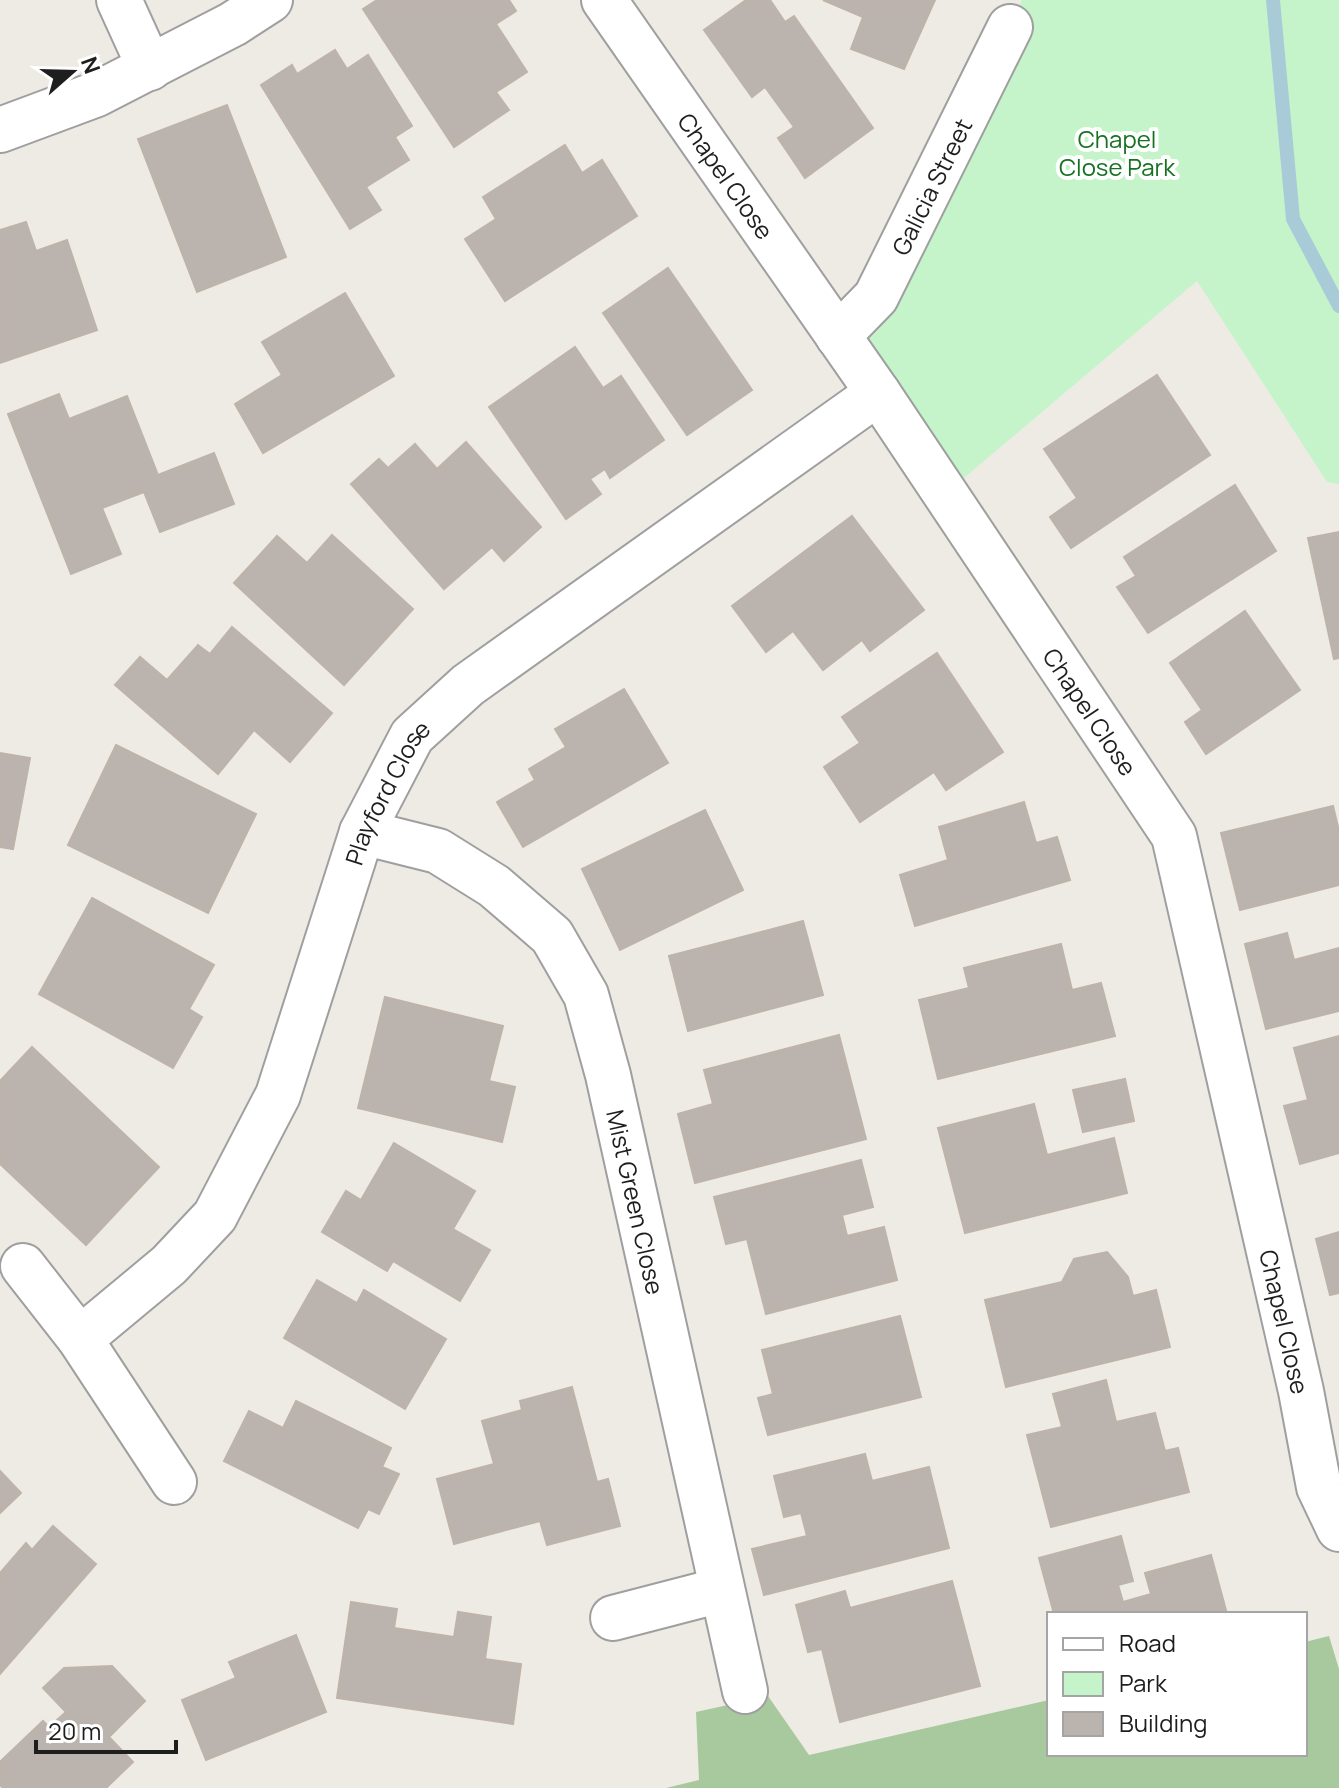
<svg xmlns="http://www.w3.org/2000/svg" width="1339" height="1788" font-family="Manrope,sans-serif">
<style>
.forest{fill:#a8c99d}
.park{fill:#c5f4cb}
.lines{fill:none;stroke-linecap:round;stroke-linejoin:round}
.stream{stroke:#a9cbd7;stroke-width:14}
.building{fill:#bbb4ae;stroke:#beb3a8;stroke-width:2}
.minor-casing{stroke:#9f9f9f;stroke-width:48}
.minor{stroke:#fff;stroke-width:44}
.labels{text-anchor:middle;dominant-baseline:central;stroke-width:8;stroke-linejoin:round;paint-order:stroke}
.park-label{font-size:24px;fill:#167221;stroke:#fff}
.street-label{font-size:24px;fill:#1e1e1e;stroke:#fff}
</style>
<rect width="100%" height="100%" fill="#eeebe4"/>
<!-- forest -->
<path class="forest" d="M1329,1636L1339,1669V1788H666L699,1780L696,1712L768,1696L809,1755L1049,1700V1754H1305V1642Z"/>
<!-- park -->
<path class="park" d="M1022,0H1339V484L1327,482L1197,281L945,494L838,336L876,297Z"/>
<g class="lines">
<!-- stream -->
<path class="stream" d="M1273,0L1293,219L1339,306"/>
</g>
<!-- building -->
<g class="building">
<path d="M377,0H509L516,11L496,24L527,72L496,92L509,110L454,147L363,9Z"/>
<path d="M746,0H770L785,22L794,16L873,128L805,178L778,138L794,127L765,87L752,97L704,30Z"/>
<path d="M823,0H935L904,69L851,49L863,17Z"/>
<path d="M335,50L347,69L368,55L412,126L395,137L409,160L366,187L381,210L350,229L261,85L292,65L297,74Z"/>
<path d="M227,105L286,257L197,292L138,139Z"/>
<path d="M565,145L582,173L602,160L637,216L505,301L465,239L496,219L483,197Z"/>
<path d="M26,222L36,251L67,240L97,330L0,363V230Z"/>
<path d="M668,268L752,390L687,435L603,313Z"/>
<path d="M345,293L394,376L263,453L235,404L282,375L262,342Z"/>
<path d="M575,347L603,388L621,376L664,440L610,478L605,469L590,479L601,494L566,519L489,407Z"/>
<path d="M1157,375L1210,455L1071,548L1050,517L1077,498L1044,449Z"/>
<path d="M59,394L69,419L127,396L158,475L214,453L234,504L160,532L144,492L102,508L121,554L71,574L8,414Z"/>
<path d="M466,442L541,527L504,561L492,547L444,589L351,484L379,459L388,468L415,444L437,469Z"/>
<path d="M1235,485L1276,551L1148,633L1117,587L1136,576L1124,557Z"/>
<path d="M852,516L924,610L870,651L862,640L823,670L793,631L766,652L732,606Z"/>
<path d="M1339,532V658L1334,659L1308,538Z"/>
<path d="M332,535L413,609L344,685L234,583L277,536L307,563Z"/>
<path d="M1245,611L1300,690L1206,754L1185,722L1202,710L1170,663Z"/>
<path d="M232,627L332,713L290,762L254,730L218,774L115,685L140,657L167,680L198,645L210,654Z"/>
<path d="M937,653L1003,752L946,790L934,772L860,822L824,767L860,743L842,717Z"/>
<path d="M624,689L668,763L523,847L497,802L535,780L529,769L566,747L555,729Z"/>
<path d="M116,745L256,814L208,913L68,845Z"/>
<path d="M0,753L30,758L13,849L0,847Z"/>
<path d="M1024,802L1036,843L1057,837L1070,880L915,926L900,875L948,860L939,827Z"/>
<path d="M1333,806L1339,831V885L1240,910L1221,833Z"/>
<path d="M705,810L743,890L620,950L582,869Z"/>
<path d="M92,898L214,965L189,1009L202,1017L173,1068L39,994Z"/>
<path d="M803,921L823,995L688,1031L669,956Z"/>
<path d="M1287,933L1294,960L1339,948V1011L1266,1029L1245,944Z"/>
<path d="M1061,944L1072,990L1101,983L1115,1036L938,1079L919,1000L969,988L964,968Z"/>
<path d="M385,997L503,1026L489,1081L515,1087L502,1142L358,1108Z"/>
<path d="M839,1035L866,1139L695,1183L678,1114L713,1104L704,1070Z"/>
<path d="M1339,1036V1153L1300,1164L1284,1106L1308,1100L1294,1048Z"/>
<path d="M32,1047L159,1167L86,1245L0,1164V1081Z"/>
<path d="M1125,1079L1134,1121L1083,1132L1073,1090Z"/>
<path d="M1034,1104L1047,1155L1114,1138L1127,1193L965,1233L938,1128Z"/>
<path d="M394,1143L475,1191L453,1229L490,1250L460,1301L393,1261L387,1271L322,1232L346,1191L361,1200Z"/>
<path d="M861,1160L873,1207L842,1215L847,1236L884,1227L897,1280L766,1314L747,1239L726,1244L714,1197Z"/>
<path d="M1339,1232V1293L1330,1295L1316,1239Z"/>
<path d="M1107,1252L1128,1277L1133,1296L1156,1290L1170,1347L1006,1387L985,1300L1062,1282L1074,1259Z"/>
<path d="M317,1280L357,1303L364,1290L446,1339L405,1409L284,1338Z"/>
<path d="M900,1316L921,1397L768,1435L758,1398L773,1394L762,1350Z"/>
<path d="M1106,1380L1116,1422L1155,1413L1165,1451L1178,1448L1189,1492L1051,1527L1027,1435L1062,1427L1053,1394Z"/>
<path d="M572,1387L597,1482L608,1479L620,1526L547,1545L540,1521L454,1544L437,1479L494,1464L482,1421L522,1410L520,1401Z"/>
<path d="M296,1401L391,1448L382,1467L399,1474L379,1514L368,1509L358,1528L224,1461L249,1411L283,1428Z"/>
<path d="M865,1454L872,1481L929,1467L949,1548L764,1595L752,1549L807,1536L801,1513L784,1517L774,1476Z"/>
<path d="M0,1471L21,1493L0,1513Z"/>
<path d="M53,1526L96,1564L0,1674V1573L26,1543L32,1550Z"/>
<path d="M1121,1536L1133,1581L1118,1585L1123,1602L1151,1594L1145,1573L1211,1555L1227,1614H1054L1039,1558Z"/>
<path d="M952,1581L980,1686L840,1722L822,1649L808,1652L796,1605L845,1591L850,1608Z"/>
<path d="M351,1602L397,1609L394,1628L454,1637L458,1612L491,1617L485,1659L521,1664L513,1724L337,1698Z"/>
<path d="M296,1635L326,1712L206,1760L182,1700L236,1678L229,1662Z"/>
<path d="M112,1666L145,1701L109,1737L133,1762L106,1788H3L0,1785V1762L43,1721L49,1727L66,1712L43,1688L64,1668Z"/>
</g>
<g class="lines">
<!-- minor casing -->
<g class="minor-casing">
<g id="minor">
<path d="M119,0L150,68"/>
<path id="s1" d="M604,0L878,393L1174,836L1301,1391L1319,1487L1339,1529"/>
<path d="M0,130L97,94L233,24L270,0"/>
<path id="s2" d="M838,336L876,297L1010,27"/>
<path id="s3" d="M362,832L438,851L494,886L552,936L586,995L608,1075L745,1691"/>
<path d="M23,1266L80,1339L174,1482"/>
<path id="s4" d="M80,1339L169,1265L215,1216L278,1095L362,832L412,736L468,685L878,393"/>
<path d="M613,1618L721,1590"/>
</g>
</g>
<!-- minor -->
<use href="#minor" class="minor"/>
</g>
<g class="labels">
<!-- park labels -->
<g class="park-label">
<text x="1117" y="138">Chapel<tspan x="1117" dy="28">Close Park</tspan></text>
</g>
<!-- street labels -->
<g class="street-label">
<text stroke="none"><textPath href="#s1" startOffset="214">Chapel Close</textPath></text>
<text stroke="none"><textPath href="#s2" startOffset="178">Galicia Street</textPath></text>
<text stroke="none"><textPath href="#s1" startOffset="862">Chapel Close</textPath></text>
<text stroke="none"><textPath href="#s4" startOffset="642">Playford Close</textPath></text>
<text stroke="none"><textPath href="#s3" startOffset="502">Mist Green Close</textPath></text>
<text stroke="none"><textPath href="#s1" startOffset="1510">Chapel Close</textPath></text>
</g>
</g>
<!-- legend -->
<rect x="1047" y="1612" width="260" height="144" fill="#ffffff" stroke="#a5a5a5" stroke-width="2"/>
<rect x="1063" y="1638" width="40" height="12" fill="#ffffff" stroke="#a5a5a5" stroke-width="2"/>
<text x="1119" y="1652" font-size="24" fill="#1e1e1e">Road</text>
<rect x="1063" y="1672" width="40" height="24" fill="#c5f4cb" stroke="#a5a5a5" stroke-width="2"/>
<text x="1119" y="1692" font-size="24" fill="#1e1e1e">Park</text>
<rect x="1063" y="1712" width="40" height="24" fill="#bbb4ae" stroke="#a5a5a5" stroke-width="2"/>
<text x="1119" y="1732" font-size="24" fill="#1e1e1e">Building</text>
<!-- north arrow -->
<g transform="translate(72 72) rotate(70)" stroke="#ffffff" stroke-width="6" paint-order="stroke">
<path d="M0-6L14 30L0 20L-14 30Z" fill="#1e1e1e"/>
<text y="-12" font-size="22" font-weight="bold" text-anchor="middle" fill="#1e1e1e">N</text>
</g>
<!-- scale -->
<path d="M36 1740v12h140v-12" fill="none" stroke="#1e1e1e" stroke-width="4"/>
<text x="48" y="1740" font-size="24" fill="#1e1e1e" stroke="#ffffff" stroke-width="6" paint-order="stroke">20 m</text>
</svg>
